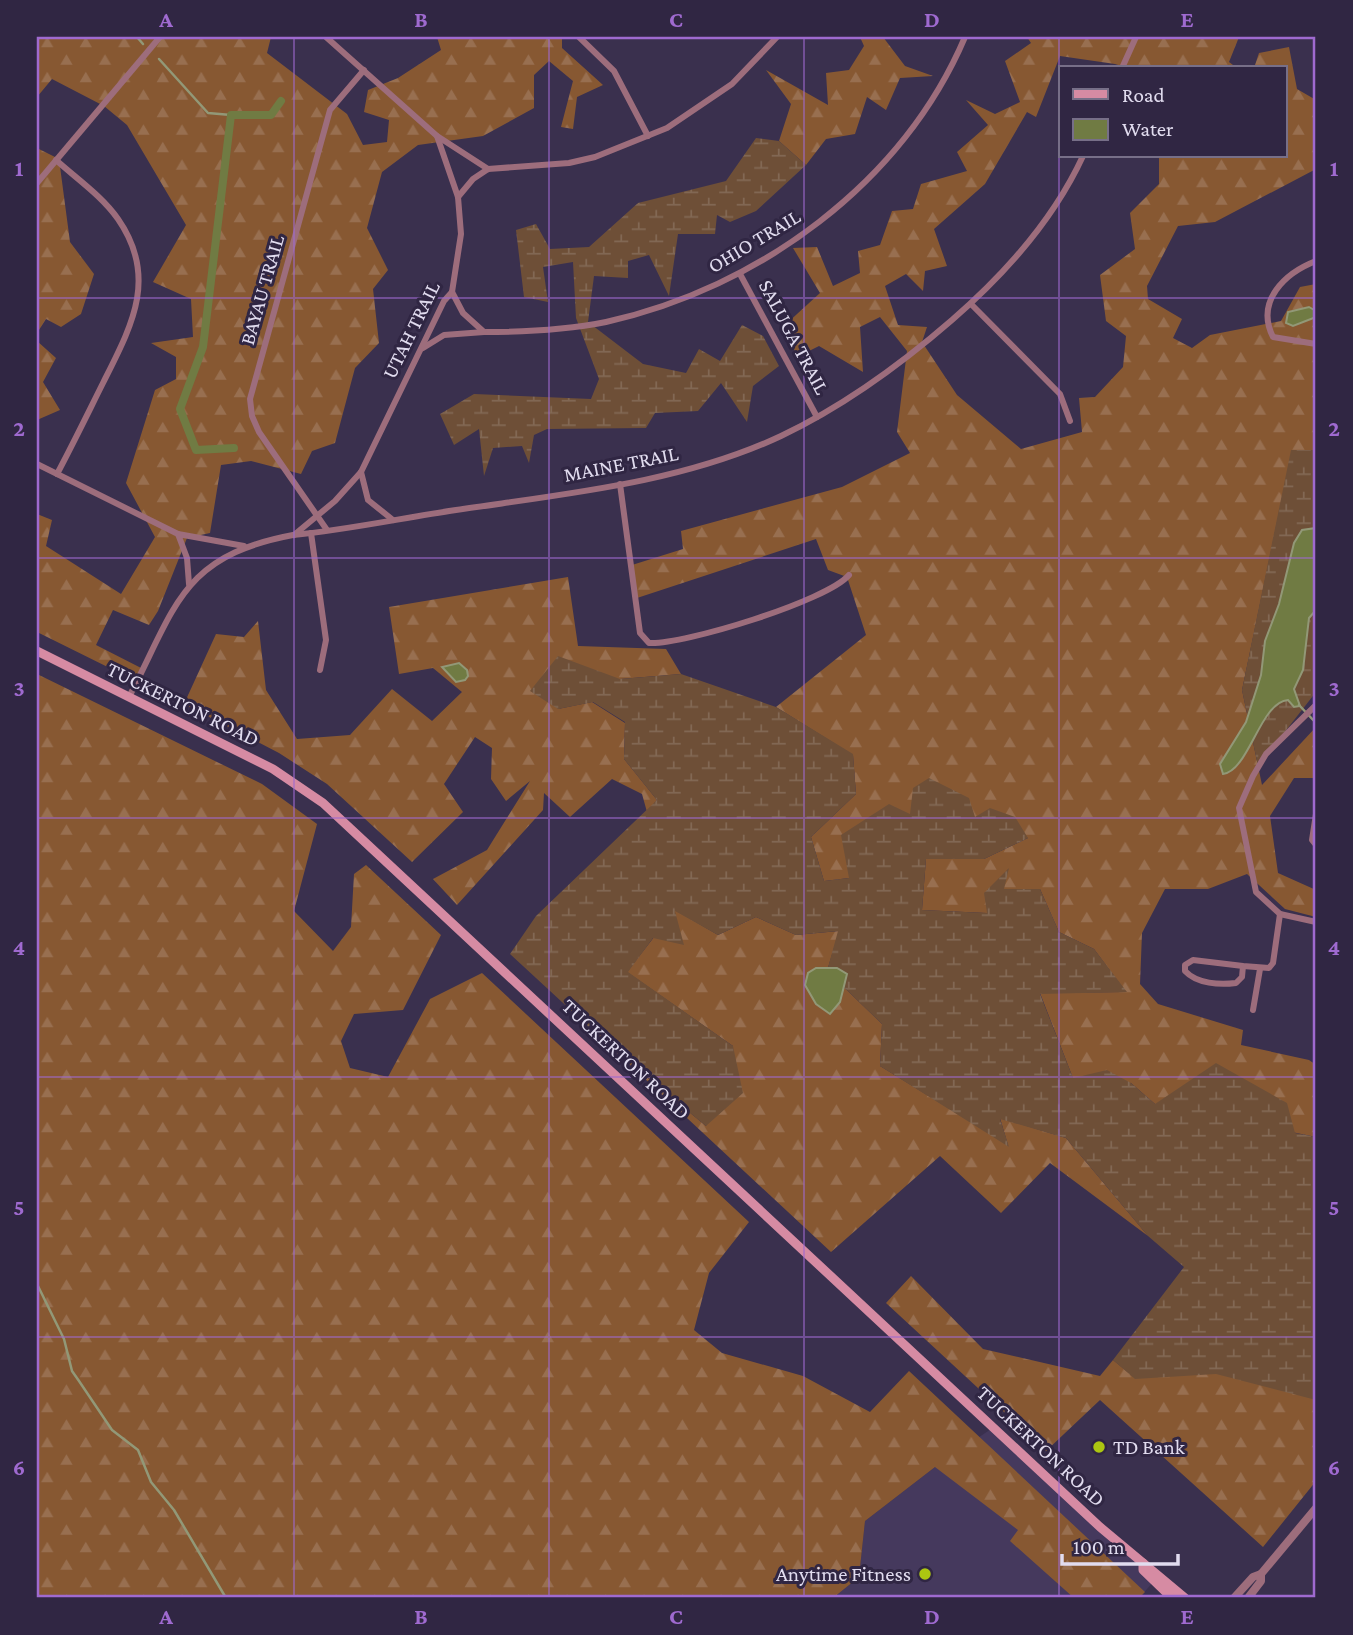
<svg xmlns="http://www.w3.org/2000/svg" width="1353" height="1635" font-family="'Crimson Pro',serif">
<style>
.built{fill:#45395d}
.forest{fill:url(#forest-firs)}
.wetland{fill:url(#wetland-marsh)}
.water{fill:#707b43;stroke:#929877;stroke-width:2}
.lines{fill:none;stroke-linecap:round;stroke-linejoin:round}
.stream{stroke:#929877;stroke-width:2.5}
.canal{stroke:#707b43;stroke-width:8}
.minor{stroke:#9d6d7c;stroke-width:6}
.tertiary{stroke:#9d6d7c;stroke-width:8}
.secondary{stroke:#d68ba3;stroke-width:9}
.grid{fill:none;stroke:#9f6ad0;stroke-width:2;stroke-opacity:0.55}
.poi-dot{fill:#acc611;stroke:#302643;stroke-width:2.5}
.labels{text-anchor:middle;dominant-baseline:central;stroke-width:6;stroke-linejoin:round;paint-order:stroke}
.street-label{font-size:21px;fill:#e1dcef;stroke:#302643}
.poi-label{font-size:21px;fill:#e1dcef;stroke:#302643;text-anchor:start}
.neatline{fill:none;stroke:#9f6ad0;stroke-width:2.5}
.grid-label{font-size:23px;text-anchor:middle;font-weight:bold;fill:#9f6ad0}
</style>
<defs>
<pattern id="forest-firs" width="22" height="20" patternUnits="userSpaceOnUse" patternTransform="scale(1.75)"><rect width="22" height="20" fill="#875832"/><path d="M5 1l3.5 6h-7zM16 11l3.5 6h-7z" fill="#986f50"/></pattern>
<pattern id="wetland-marsh" width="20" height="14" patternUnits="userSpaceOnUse" patternTransform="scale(1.75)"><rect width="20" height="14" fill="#6e4f37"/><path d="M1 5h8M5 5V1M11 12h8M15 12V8" fill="none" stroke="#826854"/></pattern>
</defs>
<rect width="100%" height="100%" fill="#3a304e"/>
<!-- built -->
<path class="built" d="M994,1427L1155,1580L1139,1598H833L859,1577L865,1521L935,1467Z"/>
<!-- forest -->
<g class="forest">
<path d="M37,37H271L267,53L347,114L363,145L387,142L389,120L364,112L368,90L398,78L441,50L437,37H562V48L603,85L577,97L573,129L561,127L573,81L549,61L534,75V108L483,136L418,145L382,172L367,228L388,270L373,289L379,343L355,368L335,443L312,451L301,474L251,461L221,465L210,533L187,538L158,611L149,625L113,610L96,645L145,670L140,683L37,632V514L52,520L46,546L121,594L155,537L126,483L155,390L176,379V357L151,343L193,337L191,299L153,282L186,225L127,125L104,106L52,79L37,97Z"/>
<path d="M860,37H883L905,66L933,76L900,78L886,110L867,97L855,134L826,139L806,165L779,141L791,104L766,70L828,105L826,73L849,70L864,46Z"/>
<path d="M1027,37H1239L1229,62L1237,68H1128L1115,64L1060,56L1036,117L1027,112L985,184L934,229L947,266L925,271L923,291L906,274L885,286L898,325L927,327L922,342L957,395L1021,449L1082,432L1079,398L1095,397L1123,367L1126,336L1106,321L1100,275L1135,249L1130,213L1159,184V156H1285V68H1254L1259,53L1289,47L1297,89L1316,100V169L1215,222L1178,226L1147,286L1148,299L1182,319L1173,338L1192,348L1210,335L1281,321L1300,287L1316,284V450H1292L1242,690L1262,785L1316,727V778H1294L1270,816L1278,873L1316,890V917L1285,909L1247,874L1208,889H1165L1142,933L1140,984L1158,1004L1243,1030L1241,1045L1309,1060L1316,1065V1137L1155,1104L1131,1083L1073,1078L1040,993L1126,992L1094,949L1059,932L1040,889H1003L1008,869L987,913L922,910L926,859H984L1028,838L975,818L910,814L849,878L824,881L811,837L856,794L853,755L776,707L866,635L847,577L828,570L816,539L637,598L632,565L683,549L681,531L842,487L910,453L897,432L907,351L880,317L860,327L863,372L819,346L797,357L785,325L820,293L793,248L817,247L833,286L860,273L858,251L880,245L892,211L913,209L921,184L967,171L957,152L988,125L966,100L995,114L1020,102L1005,61L1031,43Z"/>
<path d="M37,148L59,159L70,242L94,274L81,314L61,327L46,319L37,333Z"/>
<path d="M37,341L56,358L43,382L60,410L37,420Z"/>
<path d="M568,577L578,646L666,649L681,674L620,679L558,709L592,702L625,723L624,759L657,800L647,812L642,794L612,779L570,817L544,793L543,810L457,905L433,879L487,850L530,781L506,801L491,779L492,748L475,737L444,784L463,812L412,862L327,784L279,753L184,704L216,634L244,637L258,621L266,690L297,739L350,735L392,689L432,721L462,692L433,668L399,674L389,607Z"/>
<path d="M37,674L262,784L317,824L294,911L333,951L351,927L354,874L366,865L441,935L403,1010L354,1014L341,1041L350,1068L388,1077L430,999L482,973L749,1222L709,1273L694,1330L722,1353L803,1376L870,1412L909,1371L1145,1592L1139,1598H1074L1010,1541L1018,1530L935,1467L865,1521L859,1577L833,1598H37Z"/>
<path d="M675,910L718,935L756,917L796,935L839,931L827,971L882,1024L880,1066L1008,1145L1000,1118L1066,1138L1148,1236L1050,1163L1001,1213L940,1156L831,1252L614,1050L706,1126L733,1046L627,972Z"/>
<path d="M911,1276L983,1349L1100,1376L1113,1360L1135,1378L1216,1373L1310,1396L1316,1400V1481L1263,1547L1100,1400L1046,1451L886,1303Z"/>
</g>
<!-- wetland -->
<g class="wetland">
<path d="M756,138L779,141L806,165L756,211L730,222L717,215L715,234H678L669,296L649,255L628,261V278L594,276L588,322L643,364L686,373L699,349L720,361L742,325L763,336L779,366L753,386L747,422L721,383L698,411L655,413L646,428L547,429L534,435L529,463L522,446L493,448L484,476L479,429L454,445L440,414L474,394L591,399L599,379L576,318L573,262L543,267L548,302L524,297L516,230L536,224L550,249L589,247L638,203L726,181Z"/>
<path d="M1291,450H1316V692L1258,766L1242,690Z"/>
<path d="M558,656L620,679L681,674L776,707L853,754L856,794L811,837L824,881L849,878L841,835L889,804L910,814L913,788L929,778L969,798L975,817L990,808L1015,817L1028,838L984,859H926L922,910L987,913L984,893L1009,868L1004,889H1040L1059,932L1094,949L1127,992L1040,994L1073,1078L1107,1070L1131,1083L1155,1104L1216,1063L1287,1103L1295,1133L1316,1137V1400L1216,1374L1135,1379L1113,1360L1184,1267L1148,1236L1066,1138L1000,1119L1009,1147L880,1066L882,1024L827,971L838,931L796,935L756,917L718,935L675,911L684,945L653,938L628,972L733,1046L743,1093L706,1126L614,1050L510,954L536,916L657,800L624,759L625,722L593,702L558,709L530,691Z"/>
</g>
<!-- water -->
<g class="water">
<path d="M1309,307L1316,311V317L1293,326L1286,323L1288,312Z"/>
<path d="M1316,528V610L1309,618L1303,670L1294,689L1300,706L1294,707L1288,700C1260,702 1249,771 1223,774L1220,764L1246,722L1261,675L1265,641L1279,604L1294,543L1302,530Z"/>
<path d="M459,663L467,670L468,676L465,680L456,682L442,667Z"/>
<path d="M816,968H837L847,974L840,1002L830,1014L816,1004L805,985L808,973Z"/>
</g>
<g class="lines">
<!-- stream -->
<g class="stream">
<path d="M137,37L143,44"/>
<path d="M159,59L208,113L231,115"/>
<path d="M1299,705L1316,723"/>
<path d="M37,1284L64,1339L72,1371L79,1381L112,1430L138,1450L151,1482L174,1510L226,1598"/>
</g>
<!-- canal -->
<path class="canal" d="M234,448L196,450L180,409L203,347L231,115H271L281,101"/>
<!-- minor -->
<g class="minor">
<path d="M579,37L614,71L648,136"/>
<path d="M1122,68L1136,37"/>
<path d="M437,136L488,169"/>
<path d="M56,160C77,179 102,196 118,219C159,278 131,327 103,383C88,413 73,444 57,474"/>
<path d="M37,183L160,37"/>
<path d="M458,197L473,179L488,169L569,163L595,157L667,128L732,84L777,37"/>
<path d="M1316,261C1285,273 1255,301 1273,337L1316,344"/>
<path d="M740,274L817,417"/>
<path d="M452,292L463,313L484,332C524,332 566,330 606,322C759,288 903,183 965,37"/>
<path d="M971,304L1060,394L1070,421"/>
<path d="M423,348L444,335L484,332"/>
<path d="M37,464L178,534"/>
<path d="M361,472L368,500L393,520"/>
<path d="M620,484L640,633L649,643C683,645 827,601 849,575"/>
<path d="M327,530L259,432L252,416L250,399L330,110L364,70"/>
<path d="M311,533L326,640L320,670"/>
<path d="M294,535L335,501L361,472L444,301L452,292L461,234L458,197L437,136L326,37"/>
<path d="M189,584L187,558L178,534L244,546"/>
<path d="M129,697C176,607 181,556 293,535C347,530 402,518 456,510C564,494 681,483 781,436C844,406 899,366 952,320C1005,274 1053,221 1083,156"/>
<path d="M1316,705L1266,754L1253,776L1239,808L1256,892L1280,914L1316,922"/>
<path d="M1316,814L1312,840L1316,845"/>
<path d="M1243,966L1193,960L1185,965V971C1197,984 1220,985 1236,983L1242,977L1243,966L1269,968L1273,963L1280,914"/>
<path d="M1253,1010L1260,969"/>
</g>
<!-- tertiary -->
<g class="tertiary">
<path d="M1234,1598L1253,1577L1261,1574L1316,1508"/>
<path d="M1248,1598L1261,1581V1574"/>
</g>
<!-- secondary -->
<g class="secondary">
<path d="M37,651L273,769L323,803L1100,1527L1185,1598"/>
<path d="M1143,1563V1570L1172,1598"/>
</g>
</g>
<!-- grid -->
<path class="grid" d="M294,37V1598M549,37V1598M804,37V1598M1059,37V1598M37,298H1316M37,558H1316M37,818H1316M37,1077H1316M37,1337H1316"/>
<!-- markers -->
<g class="poi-dot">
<circle cx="1099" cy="1447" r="7"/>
<circle cx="925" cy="1574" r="7"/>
</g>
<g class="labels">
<!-- street labels -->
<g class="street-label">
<text transform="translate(754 241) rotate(-31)">OHIO TRAIL</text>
<text transform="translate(262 290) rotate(-74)">BAYAU TRAIL</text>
<text transform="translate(411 330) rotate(-64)">UTAH TRAIL</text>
<text transform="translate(794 337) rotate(62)">SALUGA TRAIL</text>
<text transform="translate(621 464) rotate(-11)">MAINE TRAIL</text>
<text transform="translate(183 704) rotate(26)">TUCKERTON ROAD</text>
<text transform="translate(626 1059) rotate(43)">TUCKERTON ROAD</text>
<text transform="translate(1041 1446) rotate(43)">TUCKERTON ROAD</text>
</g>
<!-- poi labels -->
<g class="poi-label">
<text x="1113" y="1447">TD Bank</text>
<text x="911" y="1574" text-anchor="end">Anytime Fitness</text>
</g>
</g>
<!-- border -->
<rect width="1353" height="1635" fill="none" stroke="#302643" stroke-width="77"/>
<!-- legend -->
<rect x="1059" y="66" width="228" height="91" fill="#302643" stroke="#776f88" stroke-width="2"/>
<rect x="1073" y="89" width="35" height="10" fill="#d68ba3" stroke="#776f88" stroke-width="2"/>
<text x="1122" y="102" font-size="21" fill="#e1dcef">Road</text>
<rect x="1073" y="119" width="35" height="21" fill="#707b43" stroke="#776f88" stroke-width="2"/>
<text x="1122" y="136" font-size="21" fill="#e1dcef">Water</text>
<!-- scale -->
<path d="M1062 1554v10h116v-10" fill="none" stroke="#e1dcef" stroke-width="3.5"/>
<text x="1073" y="1554" font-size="21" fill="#e1dcef" stroke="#302643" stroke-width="5" paint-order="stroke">100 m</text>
<rect x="38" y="38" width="1276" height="1558" class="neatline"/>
<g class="grid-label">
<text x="166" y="27">A</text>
<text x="421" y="27">B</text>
<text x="676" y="27">C</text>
<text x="932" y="27">D</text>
<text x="1187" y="27">E</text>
<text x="19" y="176">1</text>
<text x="1334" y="176">1</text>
<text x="19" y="436">2</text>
<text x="1334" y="436">2</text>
<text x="19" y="696">3</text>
<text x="1334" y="696">3</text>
<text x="19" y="955">4</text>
<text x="1334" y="955">4</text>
<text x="19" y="1215">5</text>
<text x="1334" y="1215">5</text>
<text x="19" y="1475">6</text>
<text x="1334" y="1475">6</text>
<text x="166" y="1624">A</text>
<text x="421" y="1624">B</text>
<text x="676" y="1624">C</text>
<text x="932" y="1624">D</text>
<text x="1187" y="1624">E</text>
</g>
</svg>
